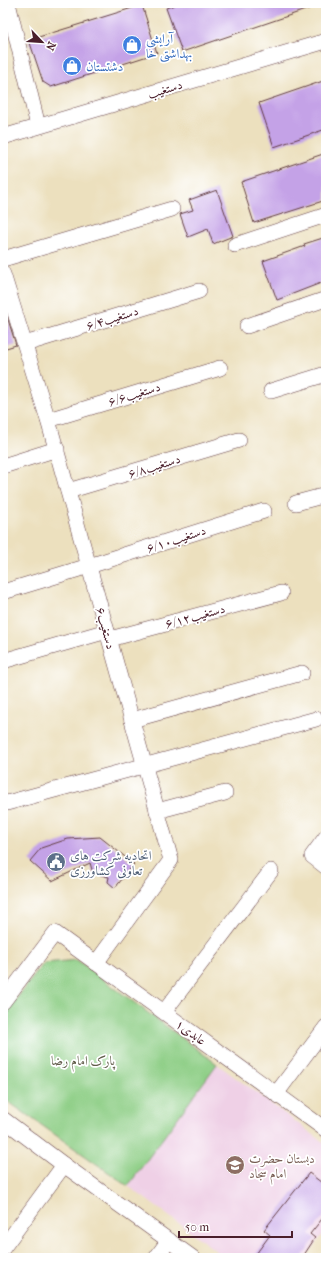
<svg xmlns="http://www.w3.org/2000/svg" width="329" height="1261" font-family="'IM FELL French Canon',Amiri,serif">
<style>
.built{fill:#efd0e6}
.green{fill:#8fcf87;stroke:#6c7759}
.building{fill:#c4a2e7}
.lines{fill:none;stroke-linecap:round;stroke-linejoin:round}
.minor-casing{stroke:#623c41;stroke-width:16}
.minor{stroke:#fff;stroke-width:15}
.labels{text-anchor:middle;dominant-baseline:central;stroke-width:3.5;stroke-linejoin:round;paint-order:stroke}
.shop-label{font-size:13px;fill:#366cbe;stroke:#fff;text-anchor:start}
.street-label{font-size:13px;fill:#4a1f2b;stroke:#fff}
.service-label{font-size:13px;fill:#4e5e75;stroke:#fff;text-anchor:start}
.park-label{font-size:13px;fill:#625d4b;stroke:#fff}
.education-label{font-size:13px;fill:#785e54;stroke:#fff;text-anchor:start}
</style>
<rect width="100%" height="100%" fill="#fff"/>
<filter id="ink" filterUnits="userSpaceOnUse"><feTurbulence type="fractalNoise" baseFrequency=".025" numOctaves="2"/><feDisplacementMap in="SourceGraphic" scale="8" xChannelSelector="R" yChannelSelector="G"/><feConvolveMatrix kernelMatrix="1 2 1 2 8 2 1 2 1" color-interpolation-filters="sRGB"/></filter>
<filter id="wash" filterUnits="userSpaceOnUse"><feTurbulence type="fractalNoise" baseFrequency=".012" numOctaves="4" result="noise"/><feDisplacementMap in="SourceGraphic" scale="16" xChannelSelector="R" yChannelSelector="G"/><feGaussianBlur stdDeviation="0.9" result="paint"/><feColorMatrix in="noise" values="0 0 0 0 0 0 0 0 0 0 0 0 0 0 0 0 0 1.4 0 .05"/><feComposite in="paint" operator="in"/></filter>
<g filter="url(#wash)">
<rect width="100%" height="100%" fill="#ece0be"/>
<!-- built -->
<path class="built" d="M217,1064L326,1144V1230L305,1258H226L128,1186Z"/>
<!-- green -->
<path class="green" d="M77,960L217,1064L128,1186L3,1098V1016L44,963Z"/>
<g id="blocks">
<!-- building -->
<g class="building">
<path d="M180,3H320V5L182,52L166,8Z"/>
<path d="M142,5L157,53L51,87L43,82L29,40Z"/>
<path d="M326,80V129L274,147L259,103Z"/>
<path d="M326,153V200L254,223L241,182Z"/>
<path d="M217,190L233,236L213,244L208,229L188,237L180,214L193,210L189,200Z"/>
<path d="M326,237V281L277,300L263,261L305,246L304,244Z"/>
<path d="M6,313L16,345L3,349V314Z"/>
<path d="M100,837L134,864L115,888L108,882L109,877L93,873L90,863L52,881L30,861L41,848L68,839Z"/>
<path d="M309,1173L326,1186V1214L310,1234L315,1238L302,1258H253L270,1235L264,1230Z"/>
</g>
</g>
</g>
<g filter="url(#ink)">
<use href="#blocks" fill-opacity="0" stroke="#623c41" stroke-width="1"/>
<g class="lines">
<!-- minor casing -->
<g class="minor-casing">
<g id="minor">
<path d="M8,3L38,126"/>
<path d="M3,137L326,41"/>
<path d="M235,245L326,215"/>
<path d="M3,259L172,209"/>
<path d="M3,274L48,420L171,860L96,963"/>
<path d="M247,326L326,299"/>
<path d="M25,344L199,291"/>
<path d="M271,391L326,374"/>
<path d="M48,420L220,368"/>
<path d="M3,466L57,449"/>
<path d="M68,491L239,440"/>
<path d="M296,503L326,495"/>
<path d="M3,592L89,566L264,511"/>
<path d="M110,639L281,593"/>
<path d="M3,661L107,631"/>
<path d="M132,720L302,673"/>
<path d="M3,804L316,719"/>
<path d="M157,811L225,793"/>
<path d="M326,837L312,856L326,867"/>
<path d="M3,1002L55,933L326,1130"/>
<path d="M164,1012L271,871"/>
<path d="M276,1094L326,1027"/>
<path d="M3,1119L64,1165L193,1258"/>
<path d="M3,1248L64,1165"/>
<path d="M156,1258L169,1240"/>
</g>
</g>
<!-- minor -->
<use href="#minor" class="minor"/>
</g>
</g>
<!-- icons -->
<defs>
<g id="shop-disc" transform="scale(1)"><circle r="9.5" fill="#3f7fe0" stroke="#fff"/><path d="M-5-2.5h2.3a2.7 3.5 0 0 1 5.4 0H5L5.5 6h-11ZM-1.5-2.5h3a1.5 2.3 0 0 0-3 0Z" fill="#fff"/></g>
<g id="civic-disc" transform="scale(1)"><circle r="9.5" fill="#5c6f8a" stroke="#fff"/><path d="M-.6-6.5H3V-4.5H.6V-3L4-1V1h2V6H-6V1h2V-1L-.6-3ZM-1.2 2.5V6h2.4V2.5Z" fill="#fff"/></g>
<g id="school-disc" transform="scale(1)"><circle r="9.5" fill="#8d6e63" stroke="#fff"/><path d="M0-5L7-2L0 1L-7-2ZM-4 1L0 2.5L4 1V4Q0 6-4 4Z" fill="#fff"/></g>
</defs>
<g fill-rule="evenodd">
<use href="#shop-disc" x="132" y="45"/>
<use href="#shop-disc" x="72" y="66"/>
<use href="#civic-disc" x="56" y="862"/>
<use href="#school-disc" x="235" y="1165"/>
</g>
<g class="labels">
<!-- shop labels -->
<g class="shop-label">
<text x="146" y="38">آرایشی<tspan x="146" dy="15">بهداشتی خا</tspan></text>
<text x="86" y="66">دشتستان</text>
</g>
<!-- street labels -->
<g class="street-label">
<text transform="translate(165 89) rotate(-17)">دستغیب</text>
<text transform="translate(112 318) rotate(-17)">دستغیب۶/۴</text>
<text transform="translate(134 394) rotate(-17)">دستغیب۶/۶</text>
<text transform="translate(154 466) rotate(-17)">دستغیب۶/۸</text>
<text transform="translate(176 539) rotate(-18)">دستغیب۶/۱۰</text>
<text transform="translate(195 616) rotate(-15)">دستغیب۶/۱۲</text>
<text transform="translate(106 628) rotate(75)">دستغیب۶</text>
<text transform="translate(191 1032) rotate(36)">۱عابدی</text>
</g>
<!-- service labels -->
<g class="service-label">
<text x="70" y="855">اتحادیه شرکت های<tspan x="70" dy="15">تعاونی کشاورزی</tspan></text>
</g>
<!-- park labels -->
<g class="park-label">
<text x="83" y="1060">پارک امام رضا</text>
</g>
<!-- education labels -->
<g class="education-label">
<text x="249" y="1158">دبستان حضرت<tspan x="249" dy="15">امام سجاد</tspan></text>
</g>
</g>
<!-- margin -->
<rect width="329" height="1261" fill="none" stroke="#fff" stroke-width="16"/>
<!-- north arrow -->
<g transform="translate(42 42) rotate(115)" stroke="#ffffff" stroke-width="3" paint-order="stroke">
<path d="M0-3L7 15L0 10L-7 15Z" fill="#4a1f2b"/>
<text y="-6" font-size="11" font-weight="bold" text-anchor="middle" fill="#4a1f2b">N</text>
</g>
<!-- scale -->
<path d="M179 1231v6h113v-6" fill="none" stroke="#4a1f2b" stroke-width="2"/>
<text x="185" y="1231" font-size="12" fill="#4a1f2b" stroke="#ffffff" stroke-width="3" paint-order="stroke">50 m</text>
</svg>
